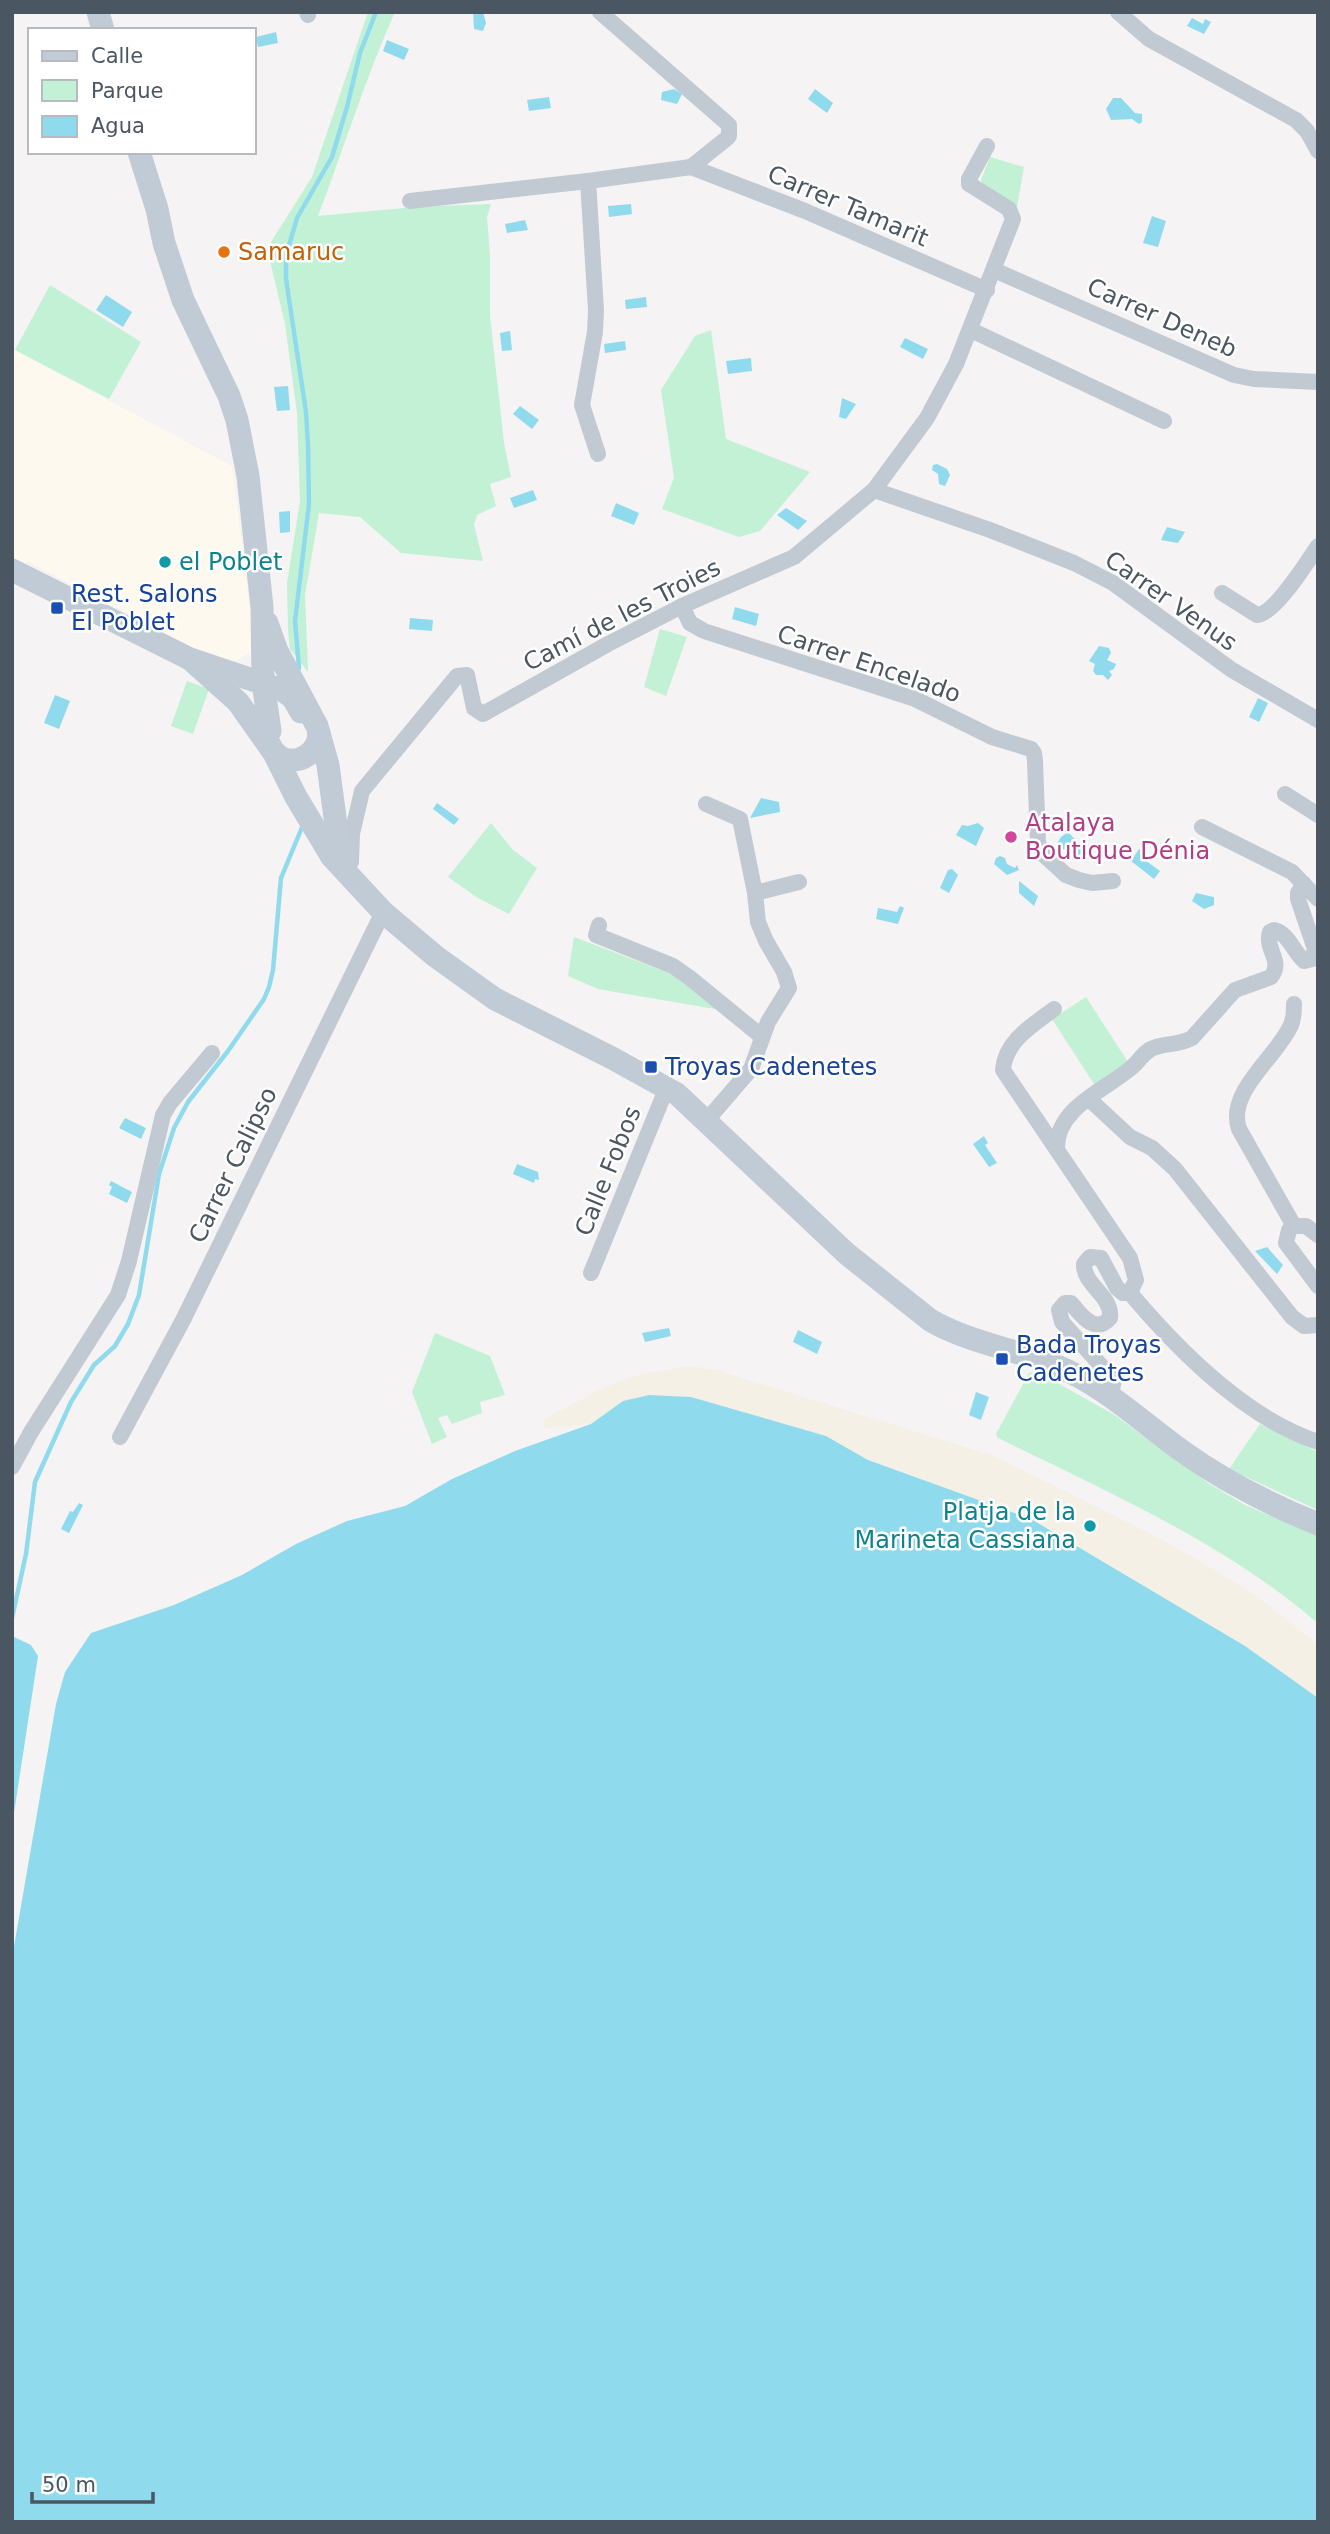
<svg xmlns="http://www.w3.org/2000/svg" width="1330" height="2534" font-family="'DejaVu Sans',sans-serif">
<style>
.commercial{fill:#fdf9ef}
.green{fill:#c3f1d5}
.sand{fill:#f5f0e5}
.water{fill:#90daee}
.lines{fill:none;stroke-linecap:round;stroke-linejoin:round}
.stream{stroke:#90daee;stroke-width:4.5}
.street{stroke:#c1cad2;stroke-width:16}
.secondary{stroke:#c1cbd6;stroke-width:23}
.food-dot{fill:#e8710a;stroke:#fff;stroke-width:2.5}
.culture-dot{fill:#0f9aa8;stroke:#fff;stroke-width:2.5}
.transit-dot{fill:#1a4fb4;stroke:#fff;stroke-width:2.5}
.hotel-dot{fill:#d1479c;stroke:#fff;stroke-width:2.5}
.labels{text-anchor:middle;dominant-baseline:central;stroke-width:5;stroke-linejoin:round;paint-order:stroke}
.street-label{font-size:24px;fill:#4a5661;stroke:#fff}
.food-label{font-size:24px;fill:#c56008;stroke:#fff;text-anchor:start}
.culture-label{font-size:24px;fill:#0d838f;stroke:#fff;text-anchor:start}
.transit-label{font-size:24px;fill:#164399;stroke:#fff;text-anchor:start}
.hotel-label{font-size:24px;fill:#b23c85;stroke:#fff;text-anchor:start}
</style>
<rect width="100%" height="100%" fill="#f5f3f3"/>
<!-- commercial -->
<path class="commercial" d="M12,349L232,466L254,639L251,652L239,660L227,661L208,657L27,561L24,566L12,559Z"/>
<!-- green -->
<g class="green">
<path d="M368,12H395C365,79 344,148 318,216L414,207L491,204L487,217L490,255V316L504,443L511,477L490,484L496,506L477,515L474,525L483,561L401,553L360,517L319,513L305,595L308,672L290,649L288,632L287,583L300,501L297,413L285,324L271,265V242L312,177Z"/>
<path d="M990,157L1024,167L1017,207L982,184L981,180Z"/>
<path d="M50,285L141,342L109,399L15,350Z"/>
<path d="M711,330L726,439L810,472L760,531L739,537L662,509L674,478L661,390L695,336Z"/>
<path d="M660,629L687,637L666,696L644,687Z"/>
<path d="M187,681L209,689L193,734L171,726Z"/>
<path d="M491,823L513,850L537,868L509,914L478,898L448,877Z"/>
<path d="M574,937L674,975L721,1010L598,989L568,976Z"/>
<path d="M1086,997L1128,1062L1094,1084L1052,1019Z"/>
<path d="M435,1333L490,1356L505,1395L480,1402L482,1413L452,1424L447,1415L438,1418L447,1437L432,1444L412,1392Z"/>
<path d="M1036,1371L1113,1414L1211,1485L1245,1505L1318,1536V1617L1315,1621C1226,1544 1104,1490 998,1438L996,1434L1029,1373Z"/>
<path d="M1260,1424L1318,1452V1510L1229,1469Z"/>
</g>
<!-- sand -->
<path class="sand" d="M690,1366L716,1370L994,1456L1151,1534L1203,1563L1254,1594L1318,1645V1698L1298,1685L913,1475L868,1460L826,1436L691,1397L649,1395L623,1401L591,1424L545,1428L543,1420L599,1390L620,1381L644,1374Z"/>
<!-- water -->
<g class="water">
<path d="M473,12H483L486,23L483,31L474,29Z"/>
<path d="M1192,18L1203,24L1205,19L1211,22L1204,34L1187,26Z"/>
<path d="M276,32L278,43L258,47L256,37Z"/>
<path d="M387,40L409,49L404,60L383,51Z"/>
<path d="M674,89L682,94L677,104L661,100L662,92Z"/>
<path d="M815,89L833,103L827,113L808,99Z"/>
<path d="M549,97L551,108L529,111L527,100Z"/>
<path d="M1113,98H1121L1135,113L1142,114V122L1139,124L1132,119L1111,120L1106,109Z"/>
<path d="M631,204L632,214L609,217L608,206Z"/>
<path d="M1152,216L1166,221L1158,247L1143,243Z"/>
<path d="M525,220L528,230L507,233L505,224Z"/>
<path d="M106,295L132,312L123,327L96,310Z"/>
<path d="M646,297L647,307L626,309L625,300Z"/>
<path d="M510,331L512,350L502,351L500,333Z"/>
<path d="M905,338L928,349L923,359L900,347Z"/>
<path d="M625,341L626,350L605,353L604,344Z"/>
<path d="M751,358L752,371L728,374L726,361Z"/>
<path d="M288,386L290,410L277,411L274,387Z"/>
<path d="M842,398L856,404L846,419L839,417Z"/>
<path d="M520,406L539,420L532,429L513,414Z"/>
<path d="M937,464L947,469L950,475L945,486L939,484L938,474L932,470L933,465Z"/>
<path d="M533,490L537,500L514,508L510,498Z"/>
<path d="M616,503L639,513L634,525L611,516Z"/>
<path d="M786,508L807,521L798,530L777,515Z"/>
<path d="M290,511V532L280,533L279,512Z"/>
<path d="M1167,527L1185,532L1178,543L1161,540Z"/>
<path d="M735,607L759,614L756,626L732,619Z"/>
<path d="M410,618L433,620L432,631L409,629Z"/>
<path d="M1099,646L1109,648L1111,653L1107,660L1116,664L1114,669L1109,671L1112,675L1108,680L1103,675H1096L1093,671L1095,664L1089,661Z"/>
<path d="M55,695L70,701L59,729L44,723Z"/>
<path d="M1258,698L1268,703L1259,722L1249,717Z"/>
<path d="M761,798L779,802L780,812L750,818Z"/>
<path d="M437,803L459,819L454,825L433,809Z"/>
<path d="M978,823L984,828L976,846L956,835L962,825L968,826Z"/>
<path d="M1068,832L1088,853L1089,858L1086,862L1056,845L1061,837Z"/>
<path d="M1139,849L1145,853L1142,858L1160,871L1154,879L1131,861Z"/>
<path d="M1000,856L1005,858L1007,864L1015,868L1017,865L1019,870L1007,875L994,864L996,858Z"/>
<path d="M952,869L958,875L949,893L940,888L948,870Z"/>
<path d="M1019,881L1038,896L1034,906L1019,893Z"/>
<path d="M1196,893L1214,897V905L1204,909L1192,901Z"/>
<path d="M900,906L904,908L898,924L876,919L878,908L897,912Z"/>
<path d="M125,1118L146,1128L141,1139L119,1128Z"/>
<path d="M984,1136L988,1143L985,1145L997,1163L989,1167L973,1144Z"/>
<path d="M517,1164L538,1172L539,1180L535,1179L534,1183L513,1174Z"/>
<path d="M111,1181L132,1192L127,1203L109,1194L112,1187L109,1185Z"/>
<path d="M1267,1247L1283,1265L1277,1274L1255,1251Z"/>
<path d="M669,1328L671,1336L645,1342L642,1333Z"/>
<path d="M798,1330L822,1342L817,1354L793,1342Z"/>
<path d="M976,1392L989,1397L981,1420L969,1415Z"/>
<path d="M649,1395L691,1397L826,1436L868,1460L1031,1519L1245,1646L1318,1698V2522H12V1958L56,1704L65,1672L91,1633L174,1605L242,1575L296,1544L347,1521L405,1506L452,1479L515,1451L591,1424L623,1401Z"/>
<path d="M79,1503L83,1505L69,1533L61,1529L70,1511L73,1512Z"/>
<path d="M12,1636L31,1645L38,1656L12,1826Z"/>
</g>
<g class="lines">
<!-- stream -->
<g class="stream">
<path d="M299,668L295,621L309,504L308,444L306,412L286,279V256L297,218L332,157L347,107L360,53L376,12"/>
<path d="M12,1618L26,1554L35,1482L71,1402L94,1365L115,1346L128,1324L139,1295L159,1174L174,1128L188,1102L228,1051L264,999L269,987L273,970L281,878L303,825"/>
</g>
<!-- street -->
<g class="street">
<path d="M307,12L308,15"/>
<path d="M600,12L729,125V136L726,139L691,167"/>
<path d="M1118,12L1149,39L1296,120L1307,131L1318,151"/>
<path d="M410,201L588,181"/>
<path d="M994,270L1234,375L1254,379L1318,382"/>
<path d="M971,330L1164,421"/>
<path d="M598,454L582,405L595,332L596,310L588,181L691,167L805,211L987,290"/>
<path d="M874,490L990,530L1074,563L1113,583L1232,670L1318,720"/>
<path d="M1222,593L1257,615C1275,614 1307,562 1318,546"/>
<path d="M682,606L690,623L704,631L915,699L992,737L1031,749L1034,753L1035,761L1038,843L1044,855L1066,875L1079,880L1092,883L1113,881"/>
<path d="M1285,794L1318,815"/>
<path d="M706,804L740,819L755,893L758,922L766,941L784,972L789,988L768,1022L751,1069L707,1120"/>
<path d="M1202,827L1292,872L1318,899"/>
<path d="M351,862L352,834L362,791L457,676L467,675L474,708L483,714L608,644L682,606L794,557L874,490L927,418L956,364L1013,219L1009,209L969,184V179L987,146"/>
<path d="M755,893L799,882"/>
<path d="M599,925L596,935L673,966L690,978L761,1036"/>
<path d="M1294,1004C1294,1011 1294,1018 1291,1025C1277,1057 1226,1092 1239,1129L1294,1226L1289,1230L1286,1243L1318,1286"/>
<path d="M1054,1009C1033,1025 1005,1041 1003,1070L1130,1258L1136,1280L1130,1293H1123L1117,1288L1101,1258L1090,1257L1084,1264C1083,1285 1113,1296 1110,1318C1095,1335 1081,1315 1071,1303H1065L1059,1310L1062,1322L1114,1380L1110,1398"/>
<path d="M1089,1099L1130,1137L1152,1148L1175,1169L1292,1317L1304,1326L1318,1325"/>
<path d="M1057,1147C1057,1108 1105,1090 1131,1068C1140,1061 1144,1050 1156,1047C1169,1043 1179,1045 1192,1038L1235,990L1271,977C1284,961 1264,949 1270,932L1274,930C1288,933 1293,951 1304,961L1312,959L1315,949L1298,899V893L1304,884"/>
<path d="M1294,1226H1306L1318,1235"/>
<path d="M591,1273L667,1087"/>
<path d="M1130,1293C1178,1350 1245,1418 1318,1442"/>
<path d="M120,1437L183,1320L383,912"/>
<path d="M12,1467L31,1432L118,1295L129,1261L163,1115L170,1103L212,1053"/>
</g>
<!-- secondary -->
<g class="secondary">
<path d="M98,12L103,30"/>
<path d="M139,152L157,209L164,243L183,300L229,396L237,420L248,476L262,607L263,682L270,731"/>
<path d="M12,570L190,659L282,690L293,698L301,712"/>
<path d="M267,623L277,651L317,726L328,765L338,840L346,864"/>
<path d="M190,659L238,702L274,753L296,797L332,857L383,912L435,956L495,999L612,1058L677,1094L847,1254L930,1320C972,1345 1029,1351 1074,1374C1113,1394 1147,1426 1182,1451C1225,1482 1269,1504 1318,1524"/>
<path d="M270,745C282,771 317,761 319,734"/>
</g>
</g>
<!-- markers -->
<circle class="food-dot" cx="224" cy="252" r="7"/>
<g class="culture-dot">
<circle cx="165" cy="562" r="7"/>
<circle cx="1090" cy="1526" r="7"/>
</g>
<g class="transit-dot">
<rect x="50" y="601" width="14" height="14" rx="3.5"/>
<rect x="644" y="1060" width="14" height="14" rx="3.5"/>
<rect x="995" y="1352" width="14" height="14" rx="3.5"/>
</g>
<circle class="hotel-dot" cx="1011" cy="837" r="7"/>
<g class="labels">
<!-- street labels -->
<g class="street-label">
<text transform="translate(848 206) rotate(23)">Carrer Tamarit</text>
<text transform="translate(1162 318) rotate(24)">Carrer Deneb</text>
<text transform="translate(1171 601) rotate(35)">Carrer Venus</text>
<text transform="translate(622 615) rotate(-27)">Camí de les Troies</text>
<text transform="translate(869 664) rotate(19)">Carrer Encelado</text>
<text transform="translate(233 1165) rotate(-64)">Carrer Calipso</text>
<text transform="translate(608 1171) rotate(-68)">Calle Fobos</text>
</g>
<!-- food labels -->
<g class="food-label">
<text x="238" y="252">Samaruc</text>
</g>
<!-- culture labels -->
<g class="culture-label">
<text x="179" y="562">el Poblet</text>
<text x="1076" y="1512" text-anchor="end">Platja de la<tspan x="1076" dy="28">Marineta Cassiana</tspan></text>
</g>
<!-- transit labels -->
<g class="transit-label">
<text x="71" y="594">Rest. Salons<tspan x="71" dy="28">El Poblet</tspan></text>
<text x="665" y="1067">Troyas Cadenetes</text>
<text x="1016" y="1345">Bada Troyas<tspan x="1016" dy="28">Cadenetes</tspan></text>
</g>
<!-- hotel labels -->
<g class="hotel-label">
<text x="1025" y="823">Atalaya<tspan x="1025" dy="28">Boutique Dénia</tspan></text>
</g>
</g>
<!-- border -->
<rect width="1330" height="2534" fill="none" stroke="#4a5661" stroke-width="28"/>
<!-- legend -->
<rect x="28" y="28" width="228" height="126" fill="#ffffff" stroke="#b7bbc0" stroke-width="2"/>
<rect x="42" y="51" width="35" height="10" fill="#c1cbd6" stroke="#b7bbc0" stroke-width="2"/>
<text x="91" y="63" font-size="21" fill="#4a5661">Calle</text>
<rect x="42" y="80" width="35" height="21" fill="#c3f1d5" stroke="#b7bbc0" stroke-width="2"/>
<text x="91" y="98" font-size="21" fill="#4a5661">Parque</text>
<rect x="42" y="116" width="35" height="21" fill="#90daee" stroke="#b7bbc0" stroke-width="2"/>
<text x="91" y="133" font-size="21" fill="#4a5661">Agua</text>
<!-- scale -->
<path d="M32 2492v10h121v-10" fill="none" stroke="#4a5661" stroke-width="3.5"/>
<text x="42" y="2492" font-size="21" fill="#4a5661" stroke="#ffffff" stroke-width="5" paint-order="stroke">50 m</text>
</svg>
